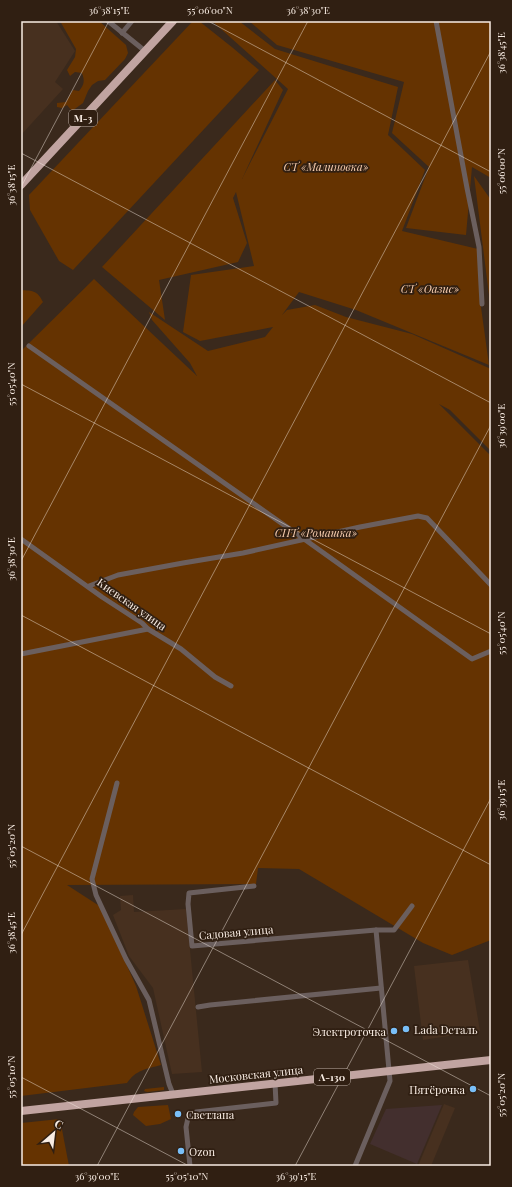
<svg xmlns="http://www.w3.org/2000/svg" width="512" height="1187" font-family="'Playfair Display',serif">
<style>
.commercial{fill:#432f2e}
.built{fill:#47301f}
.green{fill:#653301}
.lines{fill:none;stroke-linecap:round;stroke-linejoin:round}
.minor{stroke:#6b5f5e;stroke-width:5}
.highway{stroke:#c1a4a1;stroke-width:8}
.ticks{fill:none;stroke:#f9ede4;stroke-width:1;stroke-opacity:0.45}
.poi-dot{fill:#79bff8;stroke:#301f12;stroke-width:1.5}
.labels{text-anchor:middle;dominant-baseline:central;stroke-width:3.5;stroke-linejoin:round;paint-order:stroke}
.shield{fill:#301f12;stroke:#bdafa5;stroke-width:1}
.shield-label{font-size:10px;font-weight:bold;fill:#f9ede4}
.park-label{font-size:11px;font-style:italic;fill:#f7cdaf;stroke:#301f12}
.street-label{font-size:11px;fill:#f9ede4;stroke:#301f12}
.poi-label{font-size:11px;fill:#f9ede4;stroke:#301f12;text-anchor:start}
.neatline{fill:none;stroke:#f9ede4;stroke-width:1.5}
.ticks-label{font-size:10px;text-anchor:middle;fill:#f9ede4}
</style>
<rect width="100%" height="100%" fill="#3a291c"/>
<!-- commercial -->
<path class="commercial" d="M442,1105L417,1164L370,1144L386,1109Z"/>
<!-- built -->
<g class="built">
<path d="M22,21H56L75,51L55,82L63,89L21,135Z"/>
<path d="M133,895L134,912L186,909L202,1072L172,1074L153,988L129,956L113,915L121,910L120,896Z"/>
<path d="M468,960L480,1031L423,1040L414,966Z"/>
<path d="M444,1104L455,1108L431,1166H418Z"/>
</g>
<!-- green -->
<g class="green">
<path d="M60,21H99L126,45L128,53L125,59L105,80L98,81L92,85L88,91L83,103L72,111L67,105L62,108L57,107V103L66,102L73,90L79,91C84,85 85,81 82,73L75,72L70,76L67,70L75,57L76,49Z"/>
<path d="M193,21H199L233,48L259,70L73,270L59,261L30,210L29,195Z"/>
<path d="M212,21H239L275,49L398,87L388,135L425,170L402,231L478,249L480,300L489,365L356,310L299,292L282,315L287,310L315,305L346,317L412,334L491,369V451L450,410L439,404L491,456V940L452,955L423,943L299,869L258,868L256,884L67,885L101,907L136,986L161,1065C146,1069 136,1070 127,1083L21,1096V351L94,279L197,376L190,363L152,320L149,312L208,351L265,337L273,327L200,341L183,332L191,275L254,266L236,192L233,198L247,243L238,262L159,280L165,320L102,267L275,80L283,90L242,179L288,89Z"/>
<path d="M249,21H491V178L472,167L466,235L406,228L429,167L392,133L404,82L277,45Z"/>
<path d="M474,176L491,200V312L490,303Z"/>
<path d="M21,290C33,291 37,290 43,302L21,327Z"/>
<path d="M164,1087V1090L147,1092L144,1091L145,1089Z"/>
<path d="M168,1105L171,1119L160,1124L146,1126L133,1115L134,1112L138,1107Z"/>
<path d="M60,1119L69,1166H21V1123Z"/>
</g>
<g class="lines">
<!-- minor -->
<g class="minor">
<path d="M108,21L145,51"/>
<path d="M436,21L467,188L479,247L482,304"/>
<path d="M122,33L132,21"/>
<path d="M29,346L304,539L472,659L491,651"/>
<path d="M21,539L102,597L142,623L148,629L181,649L215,677L231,686"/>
<path d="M89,586L118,575L183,563L243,553L360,527L418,516L427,518L491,585"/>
<path d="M21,654L148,629"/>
<path d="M117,783L92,879L96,895L126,959L149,1000L169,1084L173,1094"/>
<path d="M254,886L189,893L188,904L192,946L376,930"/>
<path d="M198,1007L210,1005L381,988"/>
<path d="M190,1166L186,1127L188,1118L196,1112L276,1103L275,1083"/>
<path d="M355,1166L390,1081L376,930H394L412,906"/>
</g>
<!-- highway -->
<g class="highway">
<path d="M21,185L173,21"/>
<path d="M21,1111L491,1060"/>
</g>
</g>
<!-- ticks -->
<path class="ticks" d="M208,21L491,172M21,153L491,403M21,187L109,21M21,384L491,634M21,561L308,21M21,615L491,865M21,846L491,1096M21,935L491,51M21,1077L189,1166M97,1166L491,425M295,1166L491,798"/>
<!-- markers -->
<g class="poi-dot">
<circle cx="406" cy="1029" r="4"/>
<circle cx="394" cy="1031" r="4"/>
<circle cx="473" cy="1089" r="4"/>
<circle cx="178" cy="1114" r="4"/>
<circle cx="181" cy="1151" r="4"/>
</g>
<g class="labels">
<!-- shield labels -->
<g class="shield">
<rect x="69" y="110" width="28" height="16" rx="3"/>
<rect x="314" y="1069" width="36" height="16" rx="3"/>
</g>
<g class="shield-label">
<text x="83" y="118">М-3</text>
<text x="332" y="1077">А-130</text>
</g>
<!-- park labels -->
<g class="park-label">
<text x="326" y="166">СТ «Малиновка»</text>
<text x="430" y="288">СТ «Оазис»</text>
<text x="316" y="532">СНТ «Ромашка»</text>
</g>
<!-- street labels -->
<g class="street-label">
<text transform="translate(132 604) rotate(35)">Киевская улица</text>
<text transform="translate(236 932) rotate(-5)">Садовая улица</text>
<text transform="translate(256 1074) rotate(-6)">Московская улица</text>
</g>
<!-- poi labels -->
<g class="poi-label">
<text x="414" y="1029">Lada Dеталь</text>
<text x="386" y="1031" text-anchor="end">Электроточка</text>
<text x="465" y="1089" text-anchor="end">Пятёрочка</text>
<text x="186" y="1114">Светлана</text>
<text x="189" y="1151">Ozon</text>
</g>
</g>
<!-- border -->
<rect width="512" height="1187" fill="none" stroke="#301f12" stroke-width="44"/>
<!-- north arrow -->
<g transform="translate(54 1133) rotate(28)" stroke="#301f12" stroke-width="3" paint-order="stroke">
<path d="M0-3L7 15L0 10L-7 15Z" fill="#f9ede4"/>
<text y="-6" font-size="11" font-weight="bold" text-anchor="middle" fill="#f9ede4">С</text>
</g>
<rect x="22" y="22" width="468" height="1143" class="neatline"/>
<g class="ticks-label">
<text x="109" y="14">36°38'15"E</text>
<text x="210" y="14">55°06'00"N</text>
<text x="308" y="14">36°38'30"E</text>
<text transform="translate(501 53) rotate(-90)" y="4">36°38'45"E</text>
<text transform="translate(501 171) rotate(-90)" y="4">55°06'00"N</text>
<text transform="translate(11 185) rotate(-90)" y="4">36°38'15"E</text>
<text transform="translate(11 384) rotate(-90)" y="4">55°05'40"N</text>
<text transform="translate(501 426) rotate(-90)" y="4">36°39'00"E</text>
<text transform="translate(11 559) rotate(-90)" y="4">36°38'30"E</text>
<text transform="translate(501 633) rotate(-90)" y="4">55°05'40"N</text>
<text transform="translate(501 800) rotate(-90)" y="4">36°39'15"E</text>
<text transform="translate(11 846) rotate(-90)" y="4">55°05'20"N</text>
<text transform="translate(11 933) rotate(-90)" y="4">36°38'45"E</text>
<text transform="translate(11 1077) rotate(-90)" y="4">55°05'10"N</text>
<text transform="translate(501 1095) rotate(-90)" y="4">55°05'20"N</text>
<text x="97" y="1180">36°39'00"E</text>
<text x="187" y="1180">55°05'10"N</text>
<text x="296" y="1180">36°39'15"E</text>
</g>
</svg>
